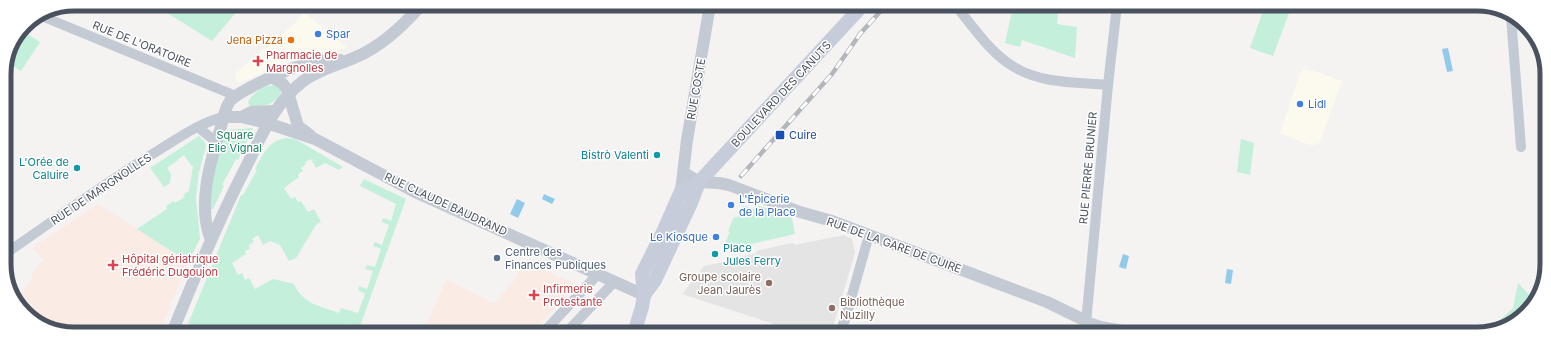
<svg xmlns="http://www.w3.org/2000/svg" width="1551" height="338" font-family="Inter,sans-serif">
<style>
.commercial{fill:#fcfaee}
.education{fill:#e5e4e4}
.medical{fill:#fbebe5}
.green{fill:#c3efdb}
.water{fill:#92caea}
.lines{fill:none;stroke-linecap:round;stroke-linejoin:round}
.minor{stroke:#c4cad3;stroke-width:10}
.tertiary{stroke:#c4cad3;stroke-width:12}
.secondary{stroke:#c6ccda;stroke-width:14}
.rail-casing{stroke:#b4b6bc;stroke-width:4.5}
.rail{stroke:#fff;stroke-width:3;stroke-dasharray:9;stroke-linecap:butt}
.shop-dot{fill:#3f7fe0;stroke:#fff;stroke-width:1.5}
.food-dot{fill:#e8710a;stroke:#fff;stroke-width:1.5}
.health-dot{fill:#e0444e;stroke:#fff;stroke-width:1.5}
.transit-dot{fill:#1a4fb4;stroke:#fff;stroke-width:1.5}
.culture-dot{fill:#0f9aa8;stroke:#fff;stroke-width:1.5}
.service-dot{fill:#5c6f8a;stroke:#fff;stroke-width:1.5}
.education-dot{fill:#8d6e63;stroke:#fff;stroke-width:1.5}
.labels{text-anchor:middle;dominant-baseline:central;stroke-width:3;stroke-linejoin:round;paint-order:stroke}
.shop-label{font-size:11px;fill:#366cbe;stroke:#fff;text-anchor:start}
.food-label{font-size:11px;fill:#c56008;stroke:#fff;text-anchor:end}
.street-label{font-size:11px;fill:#4a525f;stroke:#fff}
.health-label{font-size:11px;fill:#be3a42;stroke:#fff;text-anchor:start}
.park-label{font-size:11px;fill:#1b815e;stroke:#fff}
.transit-label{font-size:11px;fill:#164399;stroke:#fff;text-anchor:start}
.culture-label{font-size:11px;fill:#0d838f;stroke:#fff;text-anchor:end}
.service-label{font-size:11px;fill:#4e5e75;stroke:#fff;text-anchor:start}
.education-label{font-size:11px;fill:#785e54;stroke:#fff;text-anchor:end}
.rim{fill:none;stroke:#4a525f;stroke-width:5}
</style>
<rect width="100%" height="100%" fill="#f4f3f2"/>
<!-- commercial -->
<g class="commercial">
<path d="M304,12L347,48L289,61L241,82L236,81L235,78L236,73L294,24Z"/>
<path d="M1302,68L1310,71L1311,70L1342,81L1320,142L1316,145H1310L1280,133Z"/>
</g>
<!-- education -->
<path class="education" d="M844,235L852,239L855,253L831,333H801L682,294L704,266L728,261V260L757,253L756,251L791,243H794L795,245Z"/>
<!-- medical -->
<g class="medical">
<path d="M98,204L188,262L159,333H61L25,314L16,297L29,284L35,269L44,260L32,248Z"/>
<path d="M524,260L573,283L574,288L531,333H423L446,280L494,303L515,280Z"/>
<path d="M348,324L360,326L397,333H345Z"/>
</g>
<!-- green -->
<g class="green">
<path d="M153,4H243L212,41Z"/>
<path d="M1029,5H1059L1057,24L1077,27L1075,58L1022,40L1020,47L1005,43L1013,6L1028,10Z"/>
<path d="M1265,5L1289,13L1273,56L1250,48Z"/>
<path d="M26,33L40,42L21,71L8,63Z"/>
<path d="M273,85C291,89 276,102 266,105C262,107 255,107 250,107L248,102C252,93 264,86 273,85Z"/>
<path d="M253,128L238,160L236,159L222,185L224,186L213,209L210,210C209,182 217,156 227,130Z"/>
<path d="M199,136L204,141L206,146L199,172L196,197L200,239L188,262L137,229L167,209L166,206L174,201L175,203L185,197L183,195L189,191L193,166L191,165L184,155L178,159V160L167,168L171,174L170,183L164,187L150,168Z"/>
<path d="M287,138L295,139L343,167L339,170L325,163L316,168L311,159L305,162L306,164L301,168L303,171L298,174L299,177L284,188L291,199L295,197L298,202L301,201L308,212L314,209L321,222L316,225L296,258L289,261L280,245L270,241L263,245L258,235L252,239L254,242L249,245L250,249L245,251L246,254L232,263L238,275L242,273L245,280L249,278L255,289L273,279L294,284C303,304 320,306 339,313L341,308L358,313L365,294L358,290L359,286L367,289L373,271L365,269L367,265L375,267L381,249L373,246L375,242L382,245L389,225L382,222L383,218L391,221L396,204L360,186L364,179L406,199L360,326L348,324L345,333H209L188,324L241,195H243L257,170L255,169C263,154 269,140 287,138Z"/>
<path d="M1241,139L1254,143L1250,175L1237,172Z"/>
<path d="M755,204L792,218L795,234L725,250L724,245L730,232L728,231L734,217L737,218L743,205L754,209Z"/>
<path d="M1518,283L1533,299L1523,316L1487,332L1513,308Z"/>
</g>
<!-- water -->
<g class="water">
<path d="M1448,48L1453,71L1447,72L1442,49Z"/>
<path d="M544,194L555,199L552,204L542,199Z"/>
<path d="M517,199L525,203L518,218L510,214Z"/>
<path d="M1123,254L1129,256L1126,269L1119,267Z"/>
<path d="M1227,269L1233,270L1231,284L1225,283Z"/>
</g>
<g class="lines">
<!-- minor -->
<g class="minor">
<path d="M955,5C973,26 990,53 1014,67C1042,84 1077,82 1108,85"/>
<path d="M39,15L236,96"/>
<path d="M1511,16L1521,147"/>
<path d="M198,127L216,142"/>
<path d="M5,254C56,219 106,182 159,150C180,137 201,122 224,117"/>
<path d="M1086,321L1101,326L1145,334"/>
<path d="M543,333L598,274"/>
<path d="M566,333L614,282"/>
<path d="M839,333L845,320L869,235"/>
<path d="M1085,334L1108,85L1117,5"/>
</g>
<!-- tertiary -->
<g class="tertiary">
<path d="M272,77L282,83L287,89L298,126L310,135"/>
<path d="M224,117H241L267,123L315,139L415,192L644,295"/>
<path d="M241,117L251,112L275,111"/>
<path d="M684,173L699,182L719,183L729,185L800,212L832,221L1047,302L1086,321"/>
<path d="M681,191L687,140L710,5"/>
<path d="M211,240C197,206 210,163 220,130C223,121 224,109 230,101C236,94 246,90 253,86C279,73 310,58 340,60"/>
<path d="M172,333C195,276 219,219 247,165C262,135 274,104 302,82C317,70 338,65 356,57C382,46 404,25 422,4"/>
</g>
<!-- secondary -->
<g class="secondary">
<path d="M644,295L655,280L691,203L699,182"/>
<path d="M634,333L642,307L644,295L642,274L663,232L681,191L699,182L863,5"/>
</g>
<!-- rail casing -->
<g class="rail-casing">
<path id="rail" d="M741,176L832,74L860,34L886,5"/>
</g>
<!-- rail -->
<use href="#rail" class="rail"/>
</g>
<!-- markers -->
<g class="shop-dot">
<circle cx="318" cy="34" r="4"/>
<circle cx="1300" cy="104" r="4"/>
<circle cx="731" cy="205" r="4"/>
<circle cx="716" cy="237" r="4"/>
</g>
<circle class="food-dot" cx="291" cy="40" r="4"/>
<g class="health-dot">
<path d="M256 55h4v4h4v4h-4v4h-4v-4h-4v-4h4z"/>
<path d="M111 259h4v4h4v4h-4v4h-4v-4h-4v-4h4z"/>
<path d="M532 289h4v4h4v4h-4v4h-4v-4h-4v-4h4z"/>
</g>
<rect class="transit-dot" x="775" y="130" width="10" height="10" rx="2"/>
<g class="culture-dot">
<circle cx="657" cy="155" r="4"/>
<circle cx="77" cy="168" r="4"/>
<circle cx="715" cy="254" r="4"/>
</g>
<circle class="service-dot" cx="497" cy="258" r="4"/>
<g class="education-dot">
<circle cx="769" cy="283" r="4"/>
<circle cx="832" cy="308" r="4"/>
</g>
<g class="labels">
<!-- shop labels -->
<g class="shop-label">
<text x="326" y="34">Spar</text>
<text x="1308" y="104">Lidl</text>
<text x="739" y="199">L'Épicerie<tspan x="739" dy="13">de la Place</tspan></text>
<text x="708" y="237" text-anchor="end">Le Kiosque</text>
</g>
<!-- food labels -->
<g class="food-label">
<text x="283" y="40">Jena Pizza</text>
</g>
<!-- street labels -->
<g class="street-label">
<text transform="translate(142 44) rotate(22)">RUE DE L'ORATOIRE</text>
<text transform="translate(696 89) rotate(-80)">RUE COSTE</text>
<text transform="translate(781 94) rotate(-47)">BOULEVARD DES CANUTS</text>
<text transform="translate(1088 168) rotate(-85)">RUE PIERRE BRUNIER</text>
<text transform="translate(101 189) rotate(-34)">RUE DE MARGNOLLES</text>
<text transform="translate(446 204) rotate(25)">RUE CLAUDE BAUDRAND</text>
<text transform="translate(894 245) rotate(20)">RUE DE LA GARE DE CUIRE</text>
</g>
<!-- health labels -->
<g class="health-label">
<text x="266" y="55">Pharmacie de<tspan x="266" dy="13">Margnolles</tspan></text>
<text x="122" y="259">Hôpital gériatrique<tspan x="122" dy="13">Frédéric Dugoujon</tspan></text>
<text x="543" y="289">Infirmerie<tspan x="543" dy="13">Protestante</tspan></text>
</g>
<!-- park labels -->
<g class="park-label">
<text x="235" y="135">Square<tspan x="235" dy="13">Elie Vignal</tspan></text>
</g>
<!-- transit labels -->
<g class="transit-label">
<text x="789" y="135">Cuire</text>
</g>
<!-- culture labels -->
<g class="culture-label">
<text x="649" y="155">Bistrò Valenti</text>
<text x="69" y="162">L'Orée de<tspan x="69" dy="13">Caluire</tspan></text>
<text x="723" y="248" text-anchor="start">Place<tspan x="723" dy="13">Jules Ferry</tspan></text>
</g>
<!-- service labels -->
<g class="service-label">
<text x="505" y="252">Centre des<tspan x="505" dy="13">Finances Publiques</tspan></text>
</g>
<!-- education labels -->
<g class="education-label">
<text x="761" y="277">Groupe scolaire<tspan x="761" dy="13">Jean Jaurès</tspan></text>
<text x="840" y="302" text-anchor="start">Bibliothèque<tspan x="840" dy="13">Nuzilly</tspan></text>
</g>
</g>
<!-- crop -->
<path d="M0 0H1551V338H0ZM74 11H1477A63 63 0 0 1 1540 74V264A63 63 0 0 1 1477 327H74A63 63 0 0 1 11 264V74A63 63 0 0 1 74 11Z" fill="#fff" fill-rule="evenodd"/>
<path class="rim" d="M74 11H1477A63 63 0 0 1 1540 74V264A63 63 0 0 1 1477 327H74A63 63 0 0 1 11 264V74A63 63 0 0 1 74 11Z"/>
</svg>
